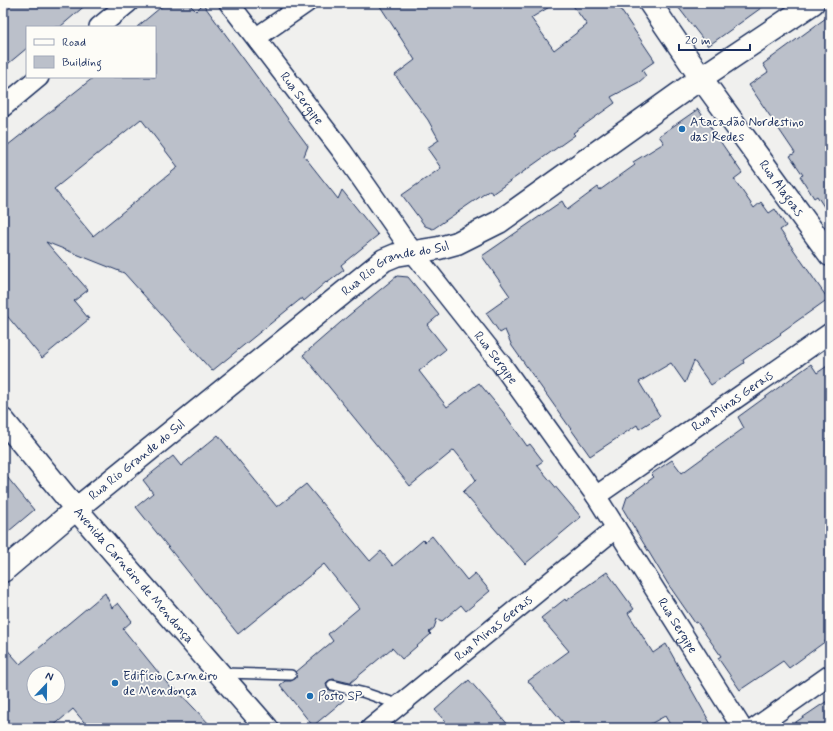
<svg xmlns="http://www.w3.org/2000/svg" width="833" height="731" font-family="Mynerve,sans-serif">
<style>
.building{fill:#bbc0ca;stroke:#1b2f5e;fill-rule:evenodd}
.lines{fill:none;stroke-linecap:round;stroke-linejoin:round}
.service-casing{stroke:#1b2f5e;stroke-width:12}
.minor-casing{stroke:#1b2f5e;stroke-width:22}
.tertiary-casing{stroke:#1b2f5e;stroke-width:25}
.secondary-casing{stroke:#1b2f5e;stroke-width:25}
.service{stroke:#fdfcf7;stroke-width:9}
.minor{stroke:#fdfcf7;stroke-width:19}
.tertiary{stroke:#fdfcf7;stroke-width:22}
.secondary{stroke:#fdfcf7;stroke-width:22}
.poi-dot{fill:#1f6fb2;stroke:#fdfcf7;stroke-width:1.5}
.labels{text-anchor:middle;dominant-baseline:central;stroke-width:3.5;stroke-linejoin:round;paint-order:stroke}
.street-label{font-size:13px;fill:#1b2f5e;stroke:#fdfcf7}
.poi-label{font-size:13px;fill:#1b2f5e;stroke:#fdfcf7;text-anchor:start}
</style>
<rect width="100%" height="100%" fill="#f0f0ee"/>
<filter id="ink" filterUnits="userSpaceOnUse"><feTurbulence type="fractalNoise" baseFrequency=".025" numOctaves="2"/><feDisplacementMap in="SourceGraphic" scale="8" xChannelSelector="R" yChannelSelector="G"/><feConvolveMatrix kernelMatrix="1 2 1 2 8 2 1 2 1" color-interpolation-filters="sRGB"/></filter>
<g filter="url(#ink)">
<!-- building -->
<g class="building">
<path d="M3,3H88L60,27H27V48L3,68Z"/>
<path d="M166,3H188L196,11L203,4L308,146L304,156L338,199L342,190L378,235L341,265L344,270L327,283L326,282L304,301L302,298L212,371L124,273L46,242L88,290L74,301L89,319L42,358L3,311V149L94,77H155V27H137ZM141,119L178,167L93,236L54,189Z"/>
<path d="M378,3H556L531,18L554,50L587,25L571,3H616L655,61L642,70L646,76L639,82L611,97L615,103L573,133L575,135L492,194L490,190L433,229L425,226L402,195L441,168L427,148L439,140L428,120L395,75L415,60Z"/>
<path d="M675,3H768L708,46Z"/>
<path d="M830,15V216L817,196L814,198L800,176L803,175L790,156L795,153L749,85L768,72L763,64Z"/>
<path d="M698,109L742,173L734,179L754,208L761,202L769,213L775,209L786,226L780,230L828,299L780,333L781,334L743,360L744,363L711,385L694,361L685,383L671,363L639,382L660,416L639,429L637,425L590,456L512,346L505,330L500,333L486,313L510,296L482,256L562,201L567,210L598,187L600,190L635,165L633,162L664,143L659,136Z"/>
<path d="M397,276L408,277L439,315L427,325L446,349L419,371L447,407L479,383L503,412L527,446L530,444L543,461L537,465L581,517L525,564L463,492L476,480L467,466L454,450L410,486L303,355L348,316Z"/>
<path d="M811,364L817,373L830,364V638L789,668L783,661L740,690L718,658L721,656L697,622L695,623L668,584L623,509L627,497L654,477L651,474L672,460L682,473L744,428L738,417Z"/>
<path d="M218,435L277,507L306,484L370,561L381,551L393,566L423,540L425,542L432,536L467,580L475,573L490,591L466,611L461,605L442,621L437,619L434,628L429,632L431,634L402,659L392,648L350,683L333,679L328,681L326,684L328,689L338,693L344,700L313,726L280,685L285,681H291L296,678V672L333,641L328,634L359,608L324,564L238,634L136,507L153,493L143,480L173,456L181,466Z"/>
<path d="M3,472L34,510L3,536Z"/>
<path d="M607,572L634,609L628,613L653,653L666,644L713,728H672L665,716L643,728H568L528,681L569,651L541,618L565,599L566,601Z"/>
<path d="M105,593L112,608L118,603L132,621L123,629L171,688L173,686L213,728H89L73,709L51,728H3V645L20,664ZM34,673H58V697H34Z"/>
<path d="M469,680L511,728H451L435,710Z"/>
<path d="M830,699V728H787Z"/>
</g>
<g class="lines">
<!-- service casing -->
<g class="service-casing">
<g id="service">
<path d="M223,673L291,675"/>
<path d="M332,685L365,693L400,705"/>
</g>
</g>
<!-- minor casing -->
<g class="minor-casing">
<g id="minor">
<path id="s1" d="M229,3L342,151L412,251L502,365L596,496L742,728"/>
<path d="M99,27L128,3"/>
<path d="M257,37L306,3"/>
<path d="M3,107L39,77"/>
<path id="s2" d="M596,496L830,333"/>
<path id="s3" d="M371,728L616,528"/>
<path d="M755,728L830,675"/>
</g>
</g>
<!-- tertiary casing -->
<g class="tertiary-casing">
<g id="tertiary">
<path id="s4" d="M650,3L701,78L830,255"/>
<path id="s5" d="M3,571L76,509L384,260L396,255L439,248L457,243L499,222L701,78L813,3"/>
</g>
</g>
<!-- secondary casing -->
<g class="secondary-casing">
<g id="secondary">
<path id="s6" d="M3,420L76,509L267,728"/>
</g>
</g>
<!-- service -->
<use href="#service" class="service"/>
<!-- minor -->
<use href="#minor" class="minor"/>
<!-- tertiary -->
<use href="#tertiary" class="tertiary"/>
<!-- secondary -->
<use href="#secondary" class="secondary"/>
</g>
</g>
<!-- markers -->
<g class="poi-dot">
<circle cx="682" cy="129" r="4"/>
<circle cx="115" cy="683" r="4"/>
<circle cx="310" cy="696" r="4"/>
</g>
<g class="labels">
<!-- street labels -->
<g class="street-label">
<text stroke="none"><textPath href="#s1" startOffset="120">Rua Sergipe</textPath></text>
<text stroke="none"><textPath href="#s4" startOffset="227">Rua Alagoas</textPath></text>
<text stroke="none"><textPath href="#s5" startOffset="499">Rua Rio Grande do Sul</textPath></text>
<text stroke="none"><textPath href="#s1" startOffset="444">Rua Sergipe</textPath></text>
<text stroke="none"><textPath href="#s2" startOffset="166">Rua Minas Gerais</textPath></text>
<text stroke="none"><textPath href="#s5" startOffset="174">Rua Rio Grande do Sul</textPath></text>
<text stroke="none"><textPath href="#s6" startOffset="203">Avenida Carneiro de Mendonça</textPath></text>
<text stroke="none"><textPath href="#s1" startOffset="768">Rua Sergipe</textPath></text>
<text stroke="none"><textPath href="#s3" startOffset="158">Rua Minas Gerais</textPath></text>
</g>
<!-- poi labels -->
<g class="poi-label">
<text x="690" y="122">Atacadão Nordestino<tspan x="690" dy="15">das Redes</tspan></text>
<text x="123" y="676">Edifício Carneiro<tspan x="123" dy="15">de Mendonça</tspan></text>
<text x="318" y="696">Posto SP</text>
</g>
</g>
<!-- margin -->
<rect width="833" height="731" fill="none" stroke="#fdfcf7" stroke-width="16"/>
<rect x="8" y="8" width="817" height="715" fill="none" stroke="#1b2f5e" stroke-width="1.5" filter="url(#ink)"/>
<!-- legend -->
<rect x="26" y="26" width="130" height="52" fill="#fdfcf7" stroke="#a3aaba"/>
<rect x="34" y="39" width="20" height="6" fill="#fdfcf7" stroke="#a3aaba"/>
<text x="62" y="46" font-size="12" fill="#1b2f5e">Road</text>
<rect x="34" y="56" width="20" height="12" fill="#bbc0ca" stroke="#a3aaba"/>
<text x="62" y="66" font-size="12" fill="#1b2f5e">Building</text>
<!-- north arrow -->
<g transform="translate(46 685) rotate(22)"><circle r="19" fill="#fdfcf7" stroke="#a3aaba"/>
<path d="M0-3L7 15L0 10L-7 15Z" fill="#1f6fb2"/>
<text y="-6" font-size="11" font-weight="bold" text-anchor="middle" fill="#1b2f5e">N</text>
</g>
<!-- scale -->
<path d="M679 44v6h71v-6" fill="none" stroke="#1b2f5e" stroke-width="2"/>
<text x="685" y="44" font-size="12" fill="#1b2f5e" stroke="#fdfcf7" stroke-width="3" paint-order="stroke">20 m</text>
</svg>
